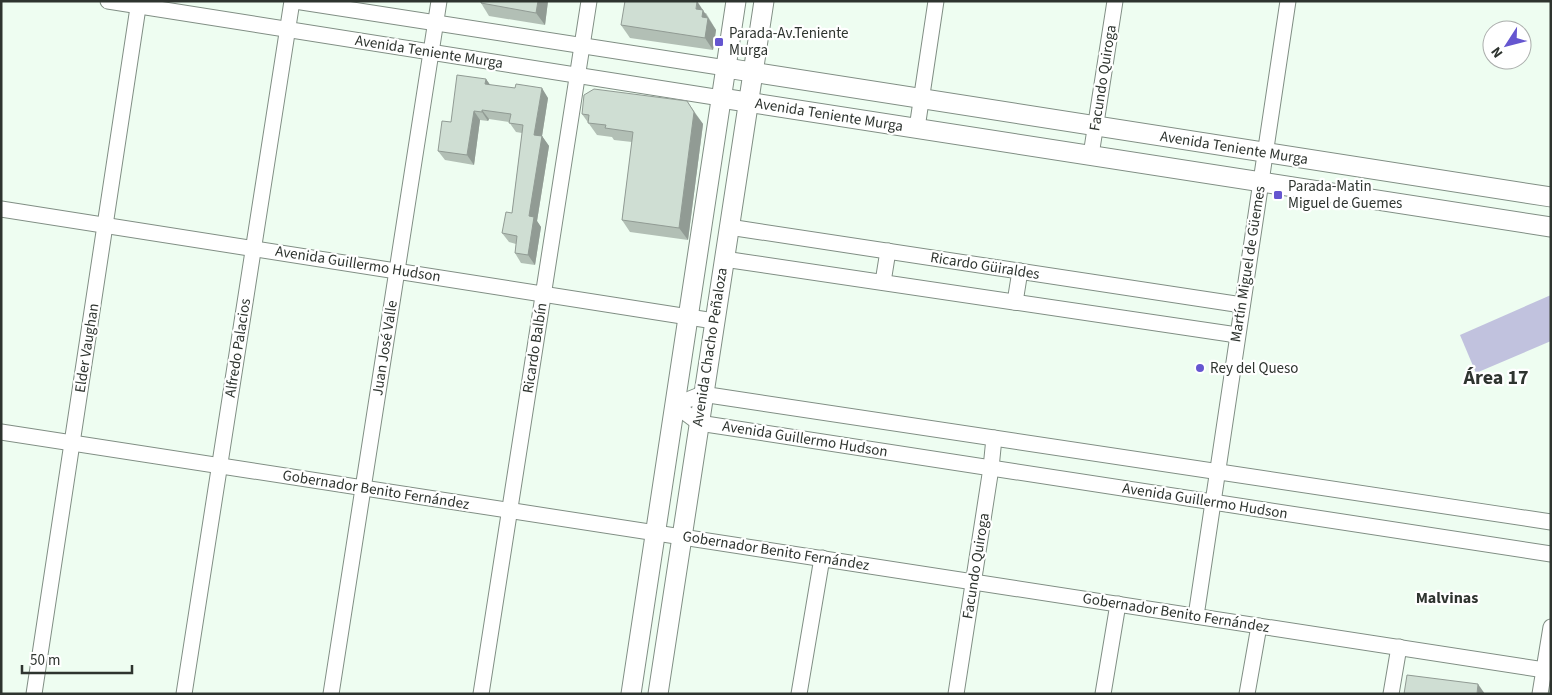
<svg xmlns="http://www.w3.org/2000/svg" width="1552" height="695" font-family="'Source Sans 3',sans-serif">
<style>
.green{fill:#c1c2de}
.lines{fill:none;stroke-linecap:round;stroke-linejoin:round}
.minor-casing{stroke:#808e84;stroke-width:17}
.major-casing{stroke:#808e84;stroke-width:21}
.minor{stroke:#fff;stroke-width:15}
.major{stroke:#fff;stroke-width:19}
.wall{fill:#b2bfb5}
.shaded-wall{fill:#919b94}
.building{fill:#cfded3;stroke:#919b94}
.poi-dot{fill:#6556d0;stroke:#fff;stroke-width:2}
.labels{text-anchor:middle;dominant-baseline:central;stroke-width:4.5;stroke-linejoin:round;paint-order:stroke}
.poi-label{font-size:15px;fill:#2e342f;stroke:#fff;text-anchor:start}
.street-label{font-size:15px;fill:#2e342f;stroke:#fff}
.neighbourhood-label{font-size:16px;font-weight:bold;fill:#2e342f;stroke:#fff}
.district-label{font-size:20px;font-weight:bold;fill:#2e342f;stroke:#fff}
</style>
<rect width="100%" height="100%" fill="#eefdf1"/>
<!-- green -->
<path class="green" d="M1551,295V341L1476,373L1460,335Z"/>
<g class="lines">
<!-- minor casing -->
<g class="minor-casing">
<g id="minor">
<path d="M108,1L721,98"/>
<path d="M295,1L726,68"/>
<path d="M917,128L936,1"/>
<path d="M1091,155L1115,1"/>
<path d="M1,209L714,321"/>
<path d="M729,227L1242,305"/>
<path d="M724,259L1237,335"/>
<path d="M883,282L888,251"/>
<path d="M1015,302L1020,271"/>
<path d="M675,405L699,423L1551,554"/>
<path d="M675,405L702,394L1551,522"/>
<path d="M1,432L1551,671"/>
<path d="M1196,616L1288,1"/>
<path d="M34,694L139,1"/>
<path d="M184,694L292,1"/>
<path d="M331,694L439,1"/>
<path d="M481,694L589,1"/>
<path d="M799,694L822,558"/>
<path d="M956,694L991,468L994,438"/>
<path d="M1103,694L1118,604"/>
<path d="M1247,694L1259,626"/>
<path d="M1391,694L1399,647"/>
<path d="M1540,694L1551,627"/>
</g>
</g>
<!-- major casing -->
<g class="major-casing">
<g id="major">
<path d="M726,68L1551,197"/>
<path d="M721,98L1551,227"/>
<path d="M631,694L736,1"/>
<path d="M658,694L764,1"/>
</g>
</g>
<!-- minor -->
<use href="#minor" class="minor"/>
<!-- major -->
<use href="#major" class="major"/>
</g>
<!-- wall -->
<g class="wall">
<path d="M548,1L545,25L489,16L481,3Z"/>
<path d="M706,13L716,30L713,50L630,38L621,25Z"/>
<path d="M486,79L490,85L548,98L542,136L549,146L537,221L541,227L535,265L521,263L515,253L516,244L509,242L502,233L512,213L522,133L516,132L509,122L489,119L488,121L480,120L474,165L445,160L438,151L451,122Z"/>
<path d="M687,101L703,124L688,240L630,232L622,220L632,142L614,140L612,137L597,135L582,114Z"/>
</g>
<!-- shaded-wall -->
<g class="shaded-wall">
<path d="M538,1H548L545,25L536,13Z"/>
<path d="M697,1L716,30L713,50L705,38L696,9Z"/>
<path d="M486,79L493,89L485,84Z"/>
<path d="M542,88L548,98L542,136L549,146L537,221L541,227L535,265L528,255L529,216L534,135Z"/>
<path d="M482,110L489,119L488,121L482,112Z"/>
<path d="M474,111L480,120L474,165L467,155Z"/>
<path d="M694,112L703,124L688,240L679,228Z"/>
<path d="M1478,684L1485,694H1477Z"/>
</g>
<!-- building -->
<g class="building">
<path d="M481,1H538L536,13L481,3Z"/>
<path d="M625,1H697L696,9L703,10L702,17L708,18L705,38L621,25Z"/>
<path d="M457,75L486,79L485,84L515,88L516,84L542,88L534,135L542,136L529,216L534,217L528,255L515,253L517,236L502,233L506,212L512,213L523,125L509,123L511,114L482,110V112L474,111L467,155L438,151L442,121L451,122Z"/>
<path d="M594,89L687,101L694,112L679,228L622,220L633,132L605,128L606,125L588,123L589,115L582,114L584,95Z"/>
<path d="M1407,675L1478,684L1477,694H1404Z"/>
</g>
<!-- markers -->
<g class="poi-dot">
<rect x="714" y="37" width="10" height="10" rx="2.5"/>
<rect x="1273" y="190" width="10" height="10" rx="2.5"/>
<circle cx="1200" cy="368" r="5"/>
</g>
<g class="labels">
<!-- poi labels -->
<g class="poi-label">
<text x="729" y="33">Parada-Av.Teniente<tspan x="729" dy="17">Murga</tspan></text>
<text x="1288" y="186">Parada-Matin<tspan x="1288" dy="17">Miguel de Guemes</tspan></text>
<text x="1210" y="368">Rey del Queso</text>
</g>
<!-- street labels -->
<g class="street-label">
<text transform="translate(429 52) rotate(9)">Avenida Teniente Murga</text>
<text transform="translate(1103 78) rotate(-81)">Facundo Quiroga</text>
<text transform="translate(829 115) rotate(9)">Avenida Teniente Murga</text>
<text transform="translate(1234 148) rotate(9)">Avenida Teniente Murga</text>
<text transform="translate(358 264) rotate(9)">Avenida Guillermo Hudson</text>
<text transform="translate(1248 264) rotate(-81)">Martín Miguel de Güemes</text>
<text transform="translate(985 266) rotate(9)">Ricardo Güiraldes</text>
<text transform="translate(710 347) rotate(-81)">Avenida Chacho Peñaloza</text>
<text transform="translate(87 348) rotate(-81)">Elder Vaughan</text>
<text transform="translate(238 348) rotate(-81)">Alfredo Palacios</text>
<text transform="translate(385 348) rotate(-81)">Juan José Valle</text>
<text transform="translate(535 348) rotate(-81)">Ricardo Balbín</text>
<text transform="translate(805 439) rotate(9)">Avenida Guillermo Hudson</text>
<text transform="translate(376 490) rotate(9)">Gobernador Benito Fernández</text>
<text transform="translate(1205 501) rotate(9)">Avenida Guillermo Hudson</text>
<text transform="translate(776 551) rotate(9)">Gobernador Benito Fernández</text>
<text transform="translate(976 566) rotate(-81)">Facundo Quiroga</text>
<text transform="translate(1176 613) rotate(9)">Gobernador Benito Fernández</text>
</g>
<!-- neighbourhood labels -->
<g class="neighbourhood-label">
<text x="1447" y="598">Malvinas</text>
</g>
<!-- district labels -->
<g class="district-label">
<text x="1496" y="378">Área 17</text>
</g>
</g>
<!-- border -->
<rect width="1552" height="695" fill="none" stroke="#2e342f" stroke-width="5"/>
<!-- north arrow -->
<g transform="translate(1507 45) rotate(234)"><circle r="24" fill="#ffffff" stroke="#abaeac"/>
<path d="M0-4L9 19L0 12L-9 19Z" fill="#6556d0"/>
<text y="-8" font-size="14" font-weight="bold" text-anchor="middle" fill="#2e342f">N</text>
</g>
<!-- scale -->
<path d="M22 665v8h110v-8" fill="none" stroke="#2e342f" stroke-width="2.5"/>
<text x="30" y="665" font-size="15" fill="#2e342f" stroke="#ffffff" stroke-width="4" paint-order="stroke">50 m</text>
</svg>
